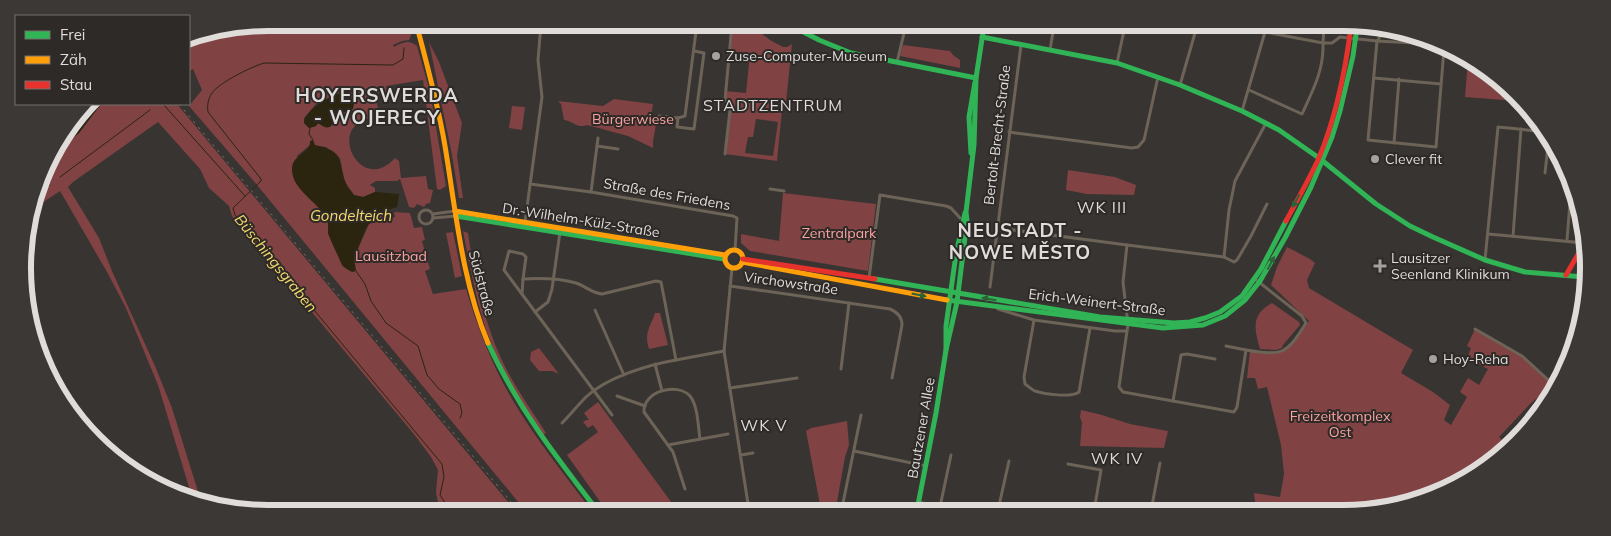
<svg xmlns="http://www.w3.org/2000/svg" width="1611" height="536" font-family="Mulish,sans-serif">
<style>
.green{fill:#804242;fill-rule:evenodd}
.water{fill:#2b250f}
.lines{fill:none;stroke-linecap:round;stroke-linejoin:round}
.stream{stroke:#2b250f;stroke-width:1}
.street{stroke:#6d6357;stroke-width:3}
.fast{stroke:#30b455;stroke-width:5}
.slow{stroke:#ff9f0a;stroke-width:5}
.jam{stroke:#e5322d;stroke-width:5}
.rail{stroke:#787168;stroke-width:1;stroke-dasharray:2.5 5;stroke-linecap:butt}
.oneway{fill:#2f6139}
.poi-dot{fill:#a4a19f;stroke:#2e2a27;stroke-width:2}
.labels{text-anchor:middle;dominant-baseline:central;stroke-width:4;stroke-linejoin:round;paint-order:stroke}
.poi-label{font-size:14px;fill:#dfdcda;stroke:#2e2a27;text-anchor:start}
.park-label{font-size:14px;fill:#fba3a2;stroke:#2e2a27}
.street-label{font-size:14px;fill:#dfdcda;stroke:#2e2a27}
.water-label{font-size:15px;font-style:italic;fill:#f6da6d;stroke:#2e2a27}
.quarter-label{font-size:16px;letter-spacing:1px;fill:#dfdcda;stroke:#2e2a27}
.district-label{font-size:19px;font-weight:bold;letter-spacing:1px;fill:#dfdcda;stroke:#2e2a27}
.rim{fill:none;stroke:#dfdcda;stroke-width:6}
</style>
<rect width="100%" height="100%" fill="#373432"/>
<!-- green -->
<g class="green">
<path d="M404,23H408L412,33L409,40L402,41L393,45L394,47C403,42 409,39 417,46L430,92L446,186L440,190L437,189L423,80L386,86L387,92L374,94L381,118C321,115 358,199 395,158L399,161L401,178L426,176L428,189L433,190L430,203L426,204L424,207L417,204L414,208L409,207L400,179L397,181H376L370,185L375,188V192L363,197L354,195L345,183L340,158L326,147L310,145L297,156L321,210L326,217L329,226L328,233L341,260L354,258L369,224L374,222L381,213L387,210L389,219L395,217L394,212L410,213L414,228L422,227L425,240L422,241L430,269L425,271L433,294L466,289C478,329 493,368 515,404C537,441 565,475 591,510L524,509L257,185L189,106L202,90L193,69L189,71V38L226,31L366,33L379,31ZM349,94L354,102L353,109L347,112H341L337,115L335,122L317,124L316,126L309,128L304,123V118L316,104H321L328,98Z"/>
<path d="M732,24L750,25L770,40L783,47H787L792,44L786,103L782,110L777,161L725,154L730,110L726,103L725,91L746,93L750,53L730,51ZM756,119L778,122L773,156L745,153L748,137H753Z"/>
<path d="M429,42L439,62L462,123L457,156L463,198H459L452,155Z"/>
<path d="M903,45L950,51L953,55L960,60V68L900,56Z"/>
<path d="M1468,59L1480,64L1517,101L1465,97Z"/>
<path d="M614,99L653,104L651,117L657,119L653,141V148L628,136L587,125C577,129 573,121 564,120L561,104L558,101L603,106Z"/>
<path d="M101,104H177L514,509H439L436,492L438,470L431,457L413,433L239,225L232,216L229,206L209,188L200,169L158,122L73,182L68,187L99,238L112,271L155,366L172,408L201,501L192,497L158,385L126,308L107,272L60,191L33,209L48,159L79,133Z"/>
<path d="M512,106L525,107L522,130L509,128Z"/>
<path d="M1068,170L1115,177L1136,185L1134,195L1087,194L1066,190Z"/>
<path d="M783,193L876,204L868,271L750,251L741,243V234L779,241Z"/>
<path d="M463,231L468,233C474,274 483,318 500,356C512,383 530,408 546,433L543,435C521,403 501,371 488,335C476,301 470,266 463,231Z"/>
<path d="M453,232L462,276L455,278L446,233Z"/>
<path d="M1287,247L1310,259L1315,263L1307,280L1309,288L1413,350L1401,373L1433,392L1450,405L1444,420L1451,425L1467,397L1460,392L1468,378L1479,385L1488,369L1467,358L1471,348L1467,346L1475,329L1522,356L1557,388L1550,398L1543,393L1530,404L1499,437L1509,447L1452,488L1375,511H1256L1254,493L1280,497L1284,474L1281,445L1267,387L1258,389L1255,378H1247L1250,350C1290,355 1285,350 1309,321L1271,285L1277,267Z"/>
<path d="M1272,303L1299,322L1300,325L1283,345L1282,348L1276,350L1260,349C1254,329 1251,314 1272,303Z"/>
<path d="M655,313H660L668,345L649,349C644,332 650,328 655,313Z"/>
<path d="M539,348L559,374L552,371H539L530,360L531,352Z"/>
<path d="M598,402L677,510H606L567,455L598,432L593,425L588,428L583,422L586,420H589L584,413Z"/>
<path d="M1081,410L1102,415L1130,424L1168,431L1164,448L1080,446L1082,423L1080,417Z"/>
<path d="M847,421L849,445L845,457L836,508L820,505L806,431L811,428Z"/>
</g>
<!-- water -->
<g class="water">
<path d="M263,23L332,25L404,23L379,31L378,29L366,33L226,31Z"/>
<path d="M341,93H347L354,102L353,109L347,112H341C332,120 334,135 318,123L316,126L309,128L304,123C304,111 330,95 341,93Z"/>
<path d="M92,104H101L79,133L51,155Z"/>
<path d="M313,140L315,145C345,152 337,158 345,181C347,186 351,191 354,195L363,197L375,192L399,194L397,207L384,211L377,220L369,224L366,228L354,258L356,271L352,272C349,270 344,268 342,265C340,260 329,237 328,233C328,227 329,224 326,218C318,201 291,190 292,168C293,154 311,153 310,141Z"/>
</g>
<g class="lines">
<!-- stream -->
<g class="stream">
<path d="M407,29L409,23"/>
<path d="M404,48L403,59L393,65L264,63C251,67 220,82 212,93C208,99 207,105 208,112L261,179V181L233,208L235,215L442,464L444,477L440,495L449,509"/>
<path d="M340,93V87"/>
<path d="M163,104L245,196"/>
<path d="M310,128L309,134L313,140"/>
<path d="M60,177L150,110"/>
<path d="M37,194L50,185"/>
<path d="M356,271L365,284L371,301L386,323L418,346L427,375L439,389L460,404L462,413L460,418"/>
</g>
<!-- street -->
<g class="street">
<path d="M1432,44L1377,41L1368,140L1436,147L1444,49"/>
<path d="M1050,50L1054,26"/>
<path d="M897,62L906,25"/>
<path d="M1117,63L1125,26"/>
<path d="M1374,78L1441,84"/>
<path d="M1180,85L1195,33L1193,29L1186,26"/>
<path d="M1249,90L1302,114C1313,90 1324,70 1323,43H1332L1340,37L1377,41L1382,34V27"/>
<path d="M1242,111L1265,32L1323,43L1324,27"/>
<path d="M657,117L659,116L678,118L685,116L697,24"/>
<path d="M678,118L677,127L694,129L704,53L694,51"/>
<path d="M1535,130L1536,120"/>
<path d="M1009,132L1132,148L1138,147L1144,140L1158,77"/>
<path d="M1394,143L1399,79"/>
<path d="M597,146L618,149"/>
<path d="M725,154L730,110L725,100L732,24"/>
<path d="M1545,173L1549,137"/>
<path d="M530,184L591,192L733,216L737,218L735,250"/>
<path d="M770,189L784,191"/>
<path d="M591,192L598,138"/>
<circle cx="426" cy="217" r="7"/>
<path d="M433,214L455,211"/>
<path d="M433,218L456,216"/>
<path d="M525,222L542,97L538,60L541,24"/>
<path d="M998,228L1127,245L1123,282L1128,324L1119,387L1123,392L1234,412L1237,407L1246,350C1283,356 1286,355 1306,323L1302,316L1255,279"/>
<path d="M1488,234L1584,243"/>
<path d="M1513,236L1521,129"/>
<path d="M1567,240L1571,190"/>
<path d="M1127,245L1224,257L1234,262L1237,260L1251,236L1267,204"/>
<path d="M1224,257L1229,210L1235,181L1266,123"/>
<path d="M1485,260L1498,127L1547,132"/>
<path d="M732,268L724,351L749,510"/>
<path d="M869,278L880,195L946,206L951,208L960,218"/>
<path d="M523,279L526,257L523,254L509,251L504,270L612,415"/>
<path d="M730,286L890,309C897,312 902,317 902,325L892,378"/>
<path d="M990,287L1021,45"/>
<path d="M522,294L523,279C541,278 558,278 576,283C585,286 592,293 602,294L656,281L661,282L676,360L724,351"/>
<path d="M998,309L1034,320L1115,331H1127"/>
<path d="M595,310L624,375"/>
<path d="M535,312L548,302L552,289L560,232"/>
<path d="M1034,320L1024,377L1025,384C1028,386 1032,390 1035,391C1044,394 1071,398 1079,392L1090,328"/>
<path d="M1475,329L1522,356L1557,388"/>
<path d="M1226,346L1246,350"/>
<path d="M655,364L662,391"/>
<path d="M841,369L849,303"/>
<path d="M730,388L797,378"/>
<path d="M617,396L645,406"/>
<path d="M1173,401L1181,355L1187,354L1215,359"/>
<path d="M562,423C570,415 578,405 586,397C607,377 648,365 676,360"/>
<path d="M668,445L728,434"/>
<path d="M854,451L926,466"/>
<path d="M741,455L753,453"/>
<path d="M1068,464L1101,470L1094,511"/>
<path d="M685,489L673,452L644,412C643,391 677,382 690,396C698,406 698,426 700,439"/>
<path d="M918,502L957,510"/>
<path d="M940,507L951,455"/>
<path d="M681,508L683,510"/>
<path d="M853,510L845,508L843,503L861,415"/>
<path d="M998,510L1009,461"/>
<path d="M1151,511L1160,463"/>
</g>
<!-- fast -->
<g class="fast">
<path d="M790,25L819,40L851,53L976,78"/>
<path d="M982,37L1117,63L1180,85L1242,111L1279,130L1319,158L1376,204L1410,226L1433,237L1485,260L1525,272L1584,277"/>
<path d="M971,153L969,117L975,82"/>
<path d="M456,216L724,259"/>
<path d="M875,279L1100,317L1174,323L1190,322L1205,318L1220,312L1242,296L1261,269L1286,221"/>
<path d="M947,300L1163,328L1203,325L1225,316L1245,300L1260,281L1285,238L1311,187L1332,137L1340,111L1353,56L1357,27"/>
<path d="M488,343C516,405 556,457 597,510"/>
<path d="M946,350L957,302L967,221L966,212L974,145L976,78L984,26"/>
<path d="M917,510L936,413L946,350V326L956,254L965,213"/>
</g>
<!-- slow -->
<g class="slow">
<path d="M416,23C427,64 438,104 445,146C456,212 462,281 488,343"/>
<path d="M455,211L725,255"/>
<circle cx="734" cy="259" r="9"/>
<path d="M742,262L947,300"/>
</g>
<!-- jam -->
<g class="jam">
<path d="M1286,221C1297,201 1308,181 1318,160C1336,118 1345,73 1351,27"/>
<path d="M743,259L875,279"/>
<path d="M1566,275L1584,244"/>
</g>
<!-- rail -->
<path class="rail" d="M179,104L517,509"/>
</g>
<!-- one-way arrows -->
<defs><path id="oneway-solid" d="M-6-.8H1V-3.2L6.5 0L1 3.2V.8H-6Z" transform="scale(1.25)"/></defs>
<g class="oneway">
<use href="#oneway-solid" transform="translate(1296 201) rotate(118)"/>
<use href="#oneway-solid" transform="translate(1271 263) rotate(-62)"/>
<use href="#oneway-solid" transform="translate(919 295) rotate(11)"/>
<use href="#oneway-solid" transform="translate(989 299) rotate(-171)"/>
</g>
<!-- markers -->
<g class="poi-dot">
<circle cx="716" cy="56" r="5"/>
<circle cx="1375" cy="159" r="5"/>
<path d="M1377.5 258.5h5v5h5v5h-5v5h-5v-5h-5v-5h5z"/>
<circle cx="1433" cy="359" r="5"/>
</g>
<g class="labels">
<!-- poi labels -->
<g class="poi-label">
<text x="726" y="56">Zuse-Computer-Museum</text>
<text x="1385" y="159">Clever fit</text>
<text x="1391" y="258">Lausitzer<tspan x="1391" dy="16">Seenland Klinikum</tspan></text>
<text x="1443" y="359">Hoy-Reha</text>
</g>
<!-- park labels -->
<g class="park-label">
<text x="633" y="119">Bürgerwiese</text>
<text x="839" y="233">Zentralpark</text>
<text x="391" y="256">Lausitzbad</text>
<text x="1340" y="416">Freizeitkomplex<tspan x="1340" dy="16">Ost</tspan></text>
</g>
<!-- street labels -->
<g class="street-label">
<text transform="translate(997 135) rotate(-83)">Bertolt-Brecht-Straße</text>
<text transform="translate(667 194) rotate(10)">Straße des Friedens</text>
<text transform="translate(581 220) rotate(9)">Dr.-Wilhelm-Külz-Straße</text>
<text transform="translate(482 283) rotate(75)">Südstraße</text>
<text transform="translate(791 283) rotate(8)">Virchowstraße</text>
<text transform="translate(1097 302) rotate(7)">Erich-Weinert-Straße</text>
<text transform="translate(921 428) rotate(-80)">Bautzener Allee</text>
</g>
<!-- water labels -->
<g class="water-label">
<text x="351" y="215">Gondelteich</text>
<text transform="translate(276 263) rotate(51)">Büschingsgraben</text>
</g>
<!-- quarter labels -->
<g class="quarter-label">
<text x="773" y="105">STADTZENTRUM</text>
<text x="1102" y="207">WK III</text>
<text x="764" y="425">WK V</text>
<text x="1117" y="458">WK IV</text>
</g>
<!-- district labels -->
<g class="district-label">
<text x="377" y="95">HOYERSWERDA<tspan x="377" dy="22">- WOJERECY</tspan></text>
<text x="1020" y="230">NEUSTADT -<tspan x="1020" dy="22">NOWE MĚSTO</tspan></text>
</g>
</g>
<!-- crop -->
<path d="M0 0H1611V536H0ZM268 31H1343A237 237 0 0 1 1580 268V268A237 237 0 0 1 1343 505H268A237 237 0 0 1 31 268V268A237 237 0 0 1 268 31Z" fill="#3c3835" fill-rule="evenodd"/>
<path class="rim" d="M268 31H1343A237 237 0 0 1 1580 268V268A237 237 0 0 1 1343 505H268A237 237 0 0 1 31 268V268A237 237 0 0 1 268 31Z"/>
<!-- legend -->
<rect x="15" y="15" width="175" height="90" fill="#2e2a27" stroke="#75716f"/>
<rect x="25" y="31" width="25" height="8" fill="#30b455" stroke="#75716f"/>
<text x="60" y="40" font-size="15" fill="#dfdcda">Frei</text>
<rect x="25" y="56" width="25" height="8" fill="#ff9f0a" stroke="#75716f"/>
<text x="60" y="65" font-size="15" fill="#dfdcda">Zäh</text>
<rect x="25" y="81" width="25" height="8" fill="#e5322d" stroke="#75716f"/>
<text x="60" y="90" font-size="15" fill="#dfdcda">Stau</text>
</svg>
